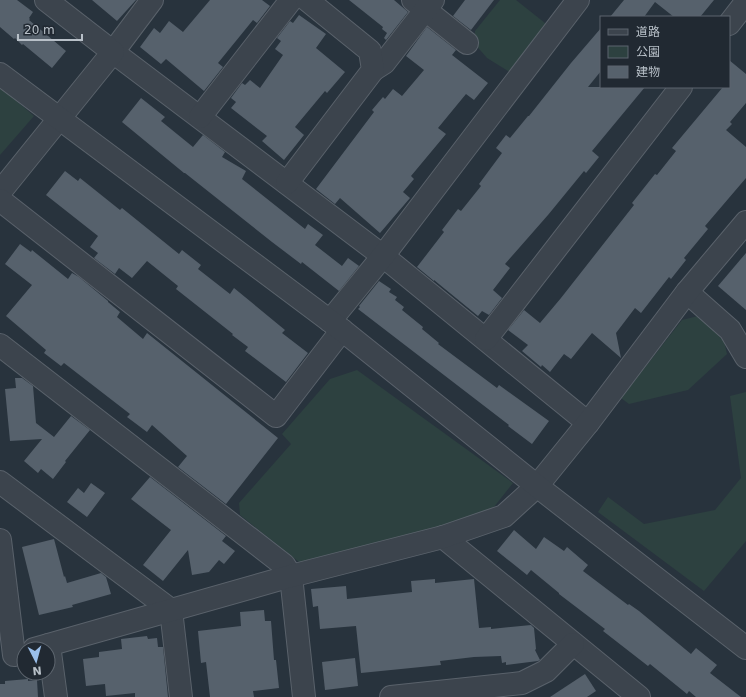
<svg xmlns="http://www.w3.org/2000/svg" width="746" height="697" font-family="'DejaVu Sans','Noto Sans JP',sans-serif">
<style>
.green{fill:#2d4140}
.building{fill:#56616c}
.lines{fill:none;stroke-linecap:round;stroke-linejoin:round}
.minor-casing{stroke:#5a626b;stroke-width:24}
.tertiary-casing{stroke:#5a626b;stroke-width:24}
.minor{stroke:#3c444d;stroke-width:22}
.tertiary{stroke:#3c444d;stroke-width:22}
</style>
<rect width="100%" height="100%" fill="#28333d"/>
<!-- green -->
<g class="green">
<path d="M500,0H516L550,27L513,74L487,58L474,43L475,31Z"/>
<path d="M0,87L34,116L0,155Z"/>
<path d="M698,316L724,341L727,354L688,390L629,404L621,398L682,320Z"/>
<path d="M357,370L513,483L490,512L304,566L240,515L239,503L291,444L282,434L330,379Z"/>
<path d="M746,392V541L704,591L598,512L608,497L644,524L715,510L741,478L730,396Z"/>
</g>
<!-- building -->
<g class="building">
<path d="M0,0H17L33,12L29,18L30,19L29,20L66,51L52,68L23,44L22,45L15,38L14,39L0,27Z"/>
<path d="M92,0H136L117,21Z"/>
<path d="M210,0H262L270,6L257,23L253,20L218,63L223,67L204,91L166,59L161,64L140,47L154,28L160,33L169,21L183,32Z"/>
<path d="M349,0H394L408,12L386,40L384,38L387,33L382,29L383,27Z"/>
<path d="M465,0H494L471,30L453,16Z"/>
<path d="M624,0H714L700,17H674L655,2L644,17H610Z"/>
<path d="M299,15L326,34L316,48L345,72L327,93L325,91L295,127L304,135L284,160L262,141L267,136L231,108L236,102L231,98L242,83L245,85L250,80L260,88L283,55L275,49L281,41L277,38L290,21L293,23Z"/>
<path d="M427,27L456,50L452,55L488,83L474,100L466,94L438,128L446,134L411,176L414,179L403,192L410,198L380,233L340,198L335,204L316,189L374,112L372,110L383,97L385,99L393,89L402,96L424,70L406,56Z"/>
<path d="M601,28V71L588,87H645L592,151L599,157L586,173L584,171L548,215L505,264L510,268L493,290L502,298L489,315L482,311L478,316L434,280V281L417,267L444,232L442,230L458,209L461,211L481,186L479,184L502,153L496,148L506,135L510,138L528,116H529L571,63Z"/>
<path d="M729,60L746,74V103L730,122L732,124L726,130L746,147V178L705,226L708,229L684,258L686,260L671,279L669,277L641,313L635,308L616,333L621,358L592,333L571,359L564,354L550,372L542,365L541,367L522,351L528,345L508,330L524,310L540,323L561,298L634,205L632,203L655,174L657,175L676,151L672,148L723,87H729Z"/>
<path d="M141,98L165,117L161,121L193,147L203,135L225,152L222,157L246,171L242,179L305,229L308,224L323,235L315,245L342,266L348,258L359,266L339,291L302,262L301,264L272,242L185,173H184L122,122Z"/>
<path d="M65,171L78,181L80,178L120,210L122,208L179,254L182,250L201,265L198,269L230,294L234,288L285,330L282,333L308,353L286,382L245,351L248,347L232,335L233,334L176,289L178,286L147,261L132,278L119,268L115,274L94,258L98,253L90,247L98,236L46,195Z"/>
<path d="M20,244L31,252L32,250L68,279L72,273L79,277L108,301V302L120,312L117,317L143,339L147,333L278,438L226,504L178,467L187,456L152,425L147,432L127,417L130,414L64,363L61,366L44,353L46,350L6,316L32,285L5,264Z"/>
<path d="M746,253V310L718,286Z"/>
<path d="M379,281L391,289L389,292L397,297L395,300L404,307L402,310L423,327L422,329L439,343L438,344L497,388L499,385L549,421L532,444L508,426L509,425L358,309L360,307L359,306Z"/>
<path d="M15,378H22L33,386L36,423L54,437L71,416L90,430L65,461L66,462L53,479L41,469L38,473L24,461L42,439L10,441L5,389L16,388Z"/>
<path d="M150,477L226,536L222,541L235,551L224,564L219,560L209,572L192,575L188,550L163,581L143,565L171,530L131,499Z"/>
<path d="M91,483L105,493L87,517L67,502L78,488L84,493Z"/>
<path d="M514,530L536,549L544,537L564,551L567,547L588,565L583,571L628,605L629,604L639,611L691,654L696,648L717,665L710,673L741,697H696L689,691L687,694L650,664L648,666L603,631L605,629L559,594V593L531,570L527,575L497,551Z"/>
<path d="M54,539L64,577L65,576L67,583L101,573L106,577L111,594L72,605L73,607L39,615L22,547Z"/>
<path d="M435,579V583L474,579L479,628L491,627V629L531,625L534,628L536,649L535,650L540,660L538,661L506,665V662L502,663L501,656L474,657L440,661L441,665L361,673L356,626L320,629L318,606L313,607L311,589L346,586L347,599L412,592L411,581Z"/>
<path d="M264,610L265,621H271L274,660H276L279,688L253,691L254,697H210L206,662L201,663L198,631L241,626L240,612Z"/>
<path d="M147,636L148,639L157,638L158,647H163L168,697H135V693L106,696L105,684L86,686L83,659L99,657V652L122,649L121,639Z"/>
<path d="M355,658L358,686L325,690L322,662Z"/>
<path d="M585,674L596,691L587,697H550Z"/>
<path d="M28,679V681L37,680L38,697H0V684H5V681Z"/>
</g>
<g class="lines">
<!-- minor casing -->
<g class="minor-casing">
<g id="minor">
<path d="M152,0L113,52L383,256L588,423"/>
<path d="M413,0L467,43"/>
<path d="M729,24L746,2"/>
<path d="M373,70L384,63L433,0"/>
<path d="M200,117L291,0"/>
<path d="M287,183L373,70L370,51L307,0"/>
<path d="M0,192L113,52L46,0"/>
<path d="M0,200L276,416L342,330"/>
<path d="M687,292L730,330L746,357"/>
<path d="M330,321L383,256L578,0"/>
<path d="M486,339L681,87"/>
<path d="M0,345L284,565L291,576L304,697"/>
<path d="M0,482L171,610L181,697"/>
<path d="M443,537L639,697"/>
<path d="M0,540L14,655"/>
<path d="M49,645L56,697"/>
<path d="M34,649L291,576L443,537L504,516L537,486L588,423L687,292L746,222"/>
<path d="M391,697L522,683L546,671L573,644"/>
</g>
</g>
<!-- tertiary casing -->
<g class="tertiary-casing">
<path id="tertiary" d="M0,74L342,330L537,486L746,648"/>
</g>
<!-- minor -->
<use href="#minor" class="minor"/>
<!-- tertiary -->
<use href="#tertiary" class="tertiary"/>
</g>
<!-- legend -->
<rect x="600" y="16" width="130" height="72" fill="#212932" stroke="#5d656e"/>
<rect x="608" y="29" width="20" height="6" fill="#3c444d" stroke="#5d656e"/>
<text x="636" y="36" font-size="12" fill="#b8c0c8">道路</text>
<rect x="608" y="46" width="20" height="12" fill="#2d4140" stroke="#5d656e"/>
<text x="636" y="56" font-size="12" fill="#b8c0c8">公園</text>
<rect x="608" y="66" width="20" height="12" fill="#56616c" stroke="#5d656e"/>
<text x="636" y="76" font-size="12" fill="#b8c0c8">建物</text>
<!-- north arrow -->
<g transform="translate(36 661) rotate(174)"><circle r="19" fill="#212932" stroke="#5d656e"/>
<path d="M0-3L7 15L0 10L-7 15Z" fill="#9abfeb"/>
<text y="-6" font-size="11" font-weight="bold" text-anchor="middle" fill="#b8c0c8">N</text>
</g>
<!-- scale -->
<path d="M18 34v6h64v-6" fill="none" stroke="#b8c0c8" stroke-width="2"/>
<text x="24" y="34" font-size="12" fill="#b8c0c8" stroke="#212932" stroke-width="3" paint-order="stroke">20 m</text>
</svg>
